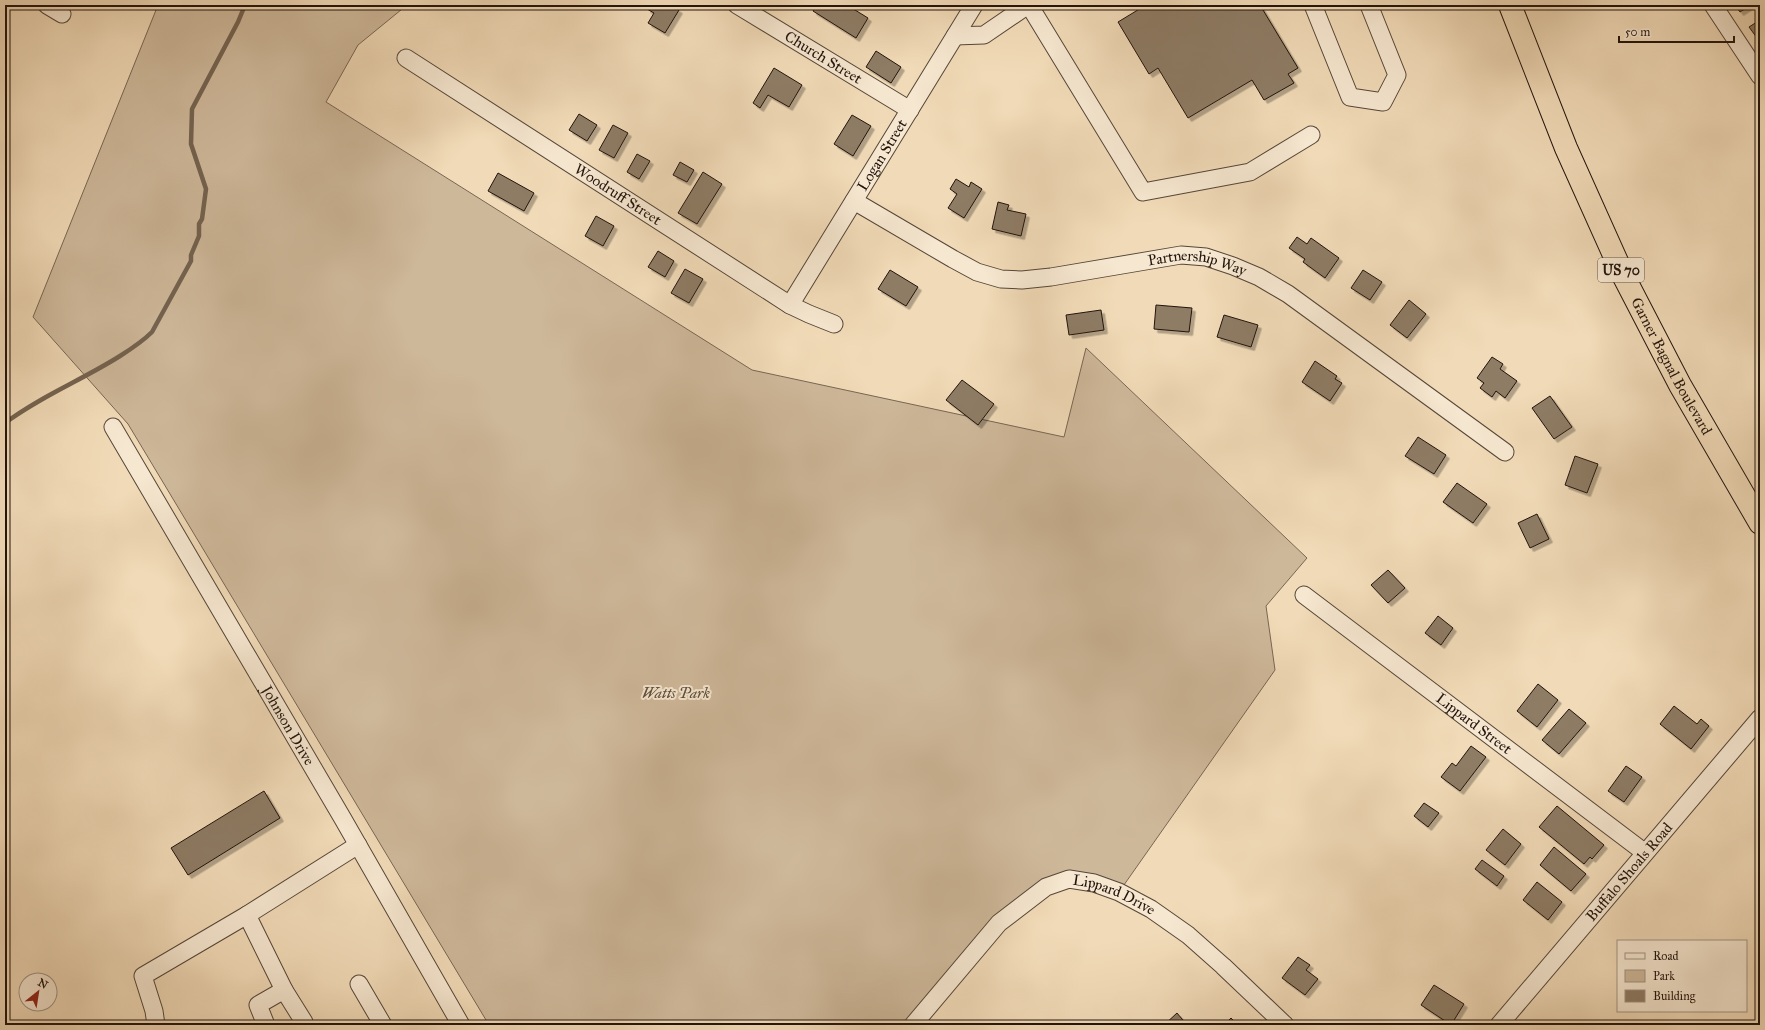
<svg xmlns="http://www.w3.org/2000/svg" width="1765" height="1030" font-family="'IM FELL Great Primer',serif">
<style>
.green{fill:#ceb89a;stroke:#786654}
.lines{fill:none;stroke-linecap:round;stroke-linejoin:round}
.stream{stroke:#746350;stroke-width:4.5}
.building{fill:#8e7b65;stroke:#22140d;filter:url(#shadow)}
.minor-casing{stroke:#564638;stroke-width:19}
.highway-casing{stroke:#22140d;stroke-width:24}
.minor{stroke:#f6e7d0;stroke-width:17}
.highway{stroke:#f1dab7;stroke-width:22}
.labels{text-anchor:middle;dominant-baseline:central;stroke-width:4;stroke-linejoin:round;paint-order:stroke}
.shield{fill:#f6e7d0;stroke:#625348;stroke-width:1}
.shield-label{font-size:14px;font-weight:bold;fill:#22140d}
.street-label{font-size:15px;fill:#22140d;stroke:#f6e7d0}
.park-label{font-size:15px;font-style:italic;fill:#5e4d3e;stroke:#f6e7d0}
</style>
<defs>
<filter id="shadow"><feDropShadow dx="3.5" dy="3.5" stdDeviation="0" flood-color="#0004"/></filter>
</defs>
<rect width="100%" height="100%" fill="#f1dab7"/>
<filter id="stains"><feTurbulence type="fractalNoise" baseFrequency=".005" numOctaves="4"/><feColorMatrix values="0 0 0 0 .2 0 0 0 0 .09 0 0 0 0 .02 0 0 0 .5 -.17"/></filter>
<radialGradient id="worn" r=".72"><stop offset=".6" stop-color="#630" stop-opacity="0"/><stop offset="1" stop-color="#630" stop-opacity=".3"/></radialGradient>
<!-- green -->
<path class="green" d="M158,5H407L358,45L326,102L752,370L1064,437L1086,348L1307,558L1266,606L1275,670L1119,892L1069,879L1027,900L913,1025H489L128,424L33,317Z"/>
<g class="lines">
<!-- stream -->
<path class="stream" d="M5,423C41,396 82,380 120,356C131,349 142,342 152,332L191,261V255L199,236V224L202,219L206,189L191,144L192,109L238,22L245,5"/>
</g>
<!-- building -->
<g class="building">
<path d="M650,5H670L679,10L665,33L648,23L654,13L647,9Z"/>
<path d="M817,5H847L868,18L856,38L813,11Z"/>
<path d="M1146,5H1260L1298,68L1288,74L1294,83L1264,100L1252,80L1188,118L1158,68L1149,74L1118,22Z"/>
<path d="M1735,5H1751L1740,12Z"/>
<path d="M1760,20V42L1749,27Z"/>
<path d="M876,51L901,67L891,83L866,67Z"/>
<path d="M774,68L802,85L789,107L768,95L760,108L753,103Z"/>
<path d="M579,114L597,125L587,141L569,130Z"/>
<path d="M852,115L871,126L853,156L834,144Z"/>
<path d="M613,125L628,133L614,158L599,150Z"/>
<path d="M637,154L650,161L639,179L627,172Z"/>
<path d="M680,162L694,170L687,182L673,175Z"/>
<path d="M703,172L722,184L697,224L678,213Z"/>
<path d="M498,173L534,193L524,211L488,191Z"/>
<path d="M956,179L969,187L971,182L982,189L964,218L948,208L957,194L950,189Z"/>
<path d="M998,202L1009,205L1007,210L1026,214L1021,236L992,229Z"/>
<path d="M596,216L614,226L603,246L585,236Z"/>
<path d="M1297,237L1307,244L1311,238L1339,258L1325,278L1303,262L1305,259L1289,248Z"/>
<path d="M658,251L674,261L665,277L648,267Z"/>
<path d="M685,269L703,279L689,303L671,293Z"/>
<path d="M890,270L918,287L906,306L878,289Z"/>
<path d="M1363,270L1382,282L1370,300L1351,288Z"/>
<path d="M1409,300L1426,314L1407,338L1390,325Z"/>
<path d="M1156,305L1192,308L1189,332L1154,329Z"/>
<path d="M1101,310L1104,330L1069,335L1066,315Z"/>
<path d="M1224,315L1258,325L1251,347L1217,337Z"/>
<path d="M1492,357L1503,364L1500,369L1517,381L1505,398L1496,391L1492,397L1480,388L1484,383L1477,378Z"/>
<path d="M1315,361L1337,376L1335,379L1342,383L1330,401L1302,382Z"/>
<path d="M962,380L994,404L978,425L946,400Z"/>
<path d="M1550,396L1572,427L1554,439L1532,408Z"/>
<path d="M1418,437L1446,455L1434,474L1405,456Z"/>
<path d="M1575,456L1598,464L1587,493L1565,485Z"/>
<path d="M1457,483L1487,504L1473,523L1443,502Z"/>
<path d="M1537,514L1549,539L1530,548L1518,523Z"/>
<path d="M1388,570L1405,588L1388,603L1371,585Z"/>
<path d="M1438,616L1453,628L1441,645L1425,633Z"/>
<path d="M1538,684L1558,700L1537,727L1517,711Z"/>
<path d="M1674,706L1697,724L1701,719L1709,726L1691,749L1660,724Z"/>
<path d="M1569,709L1586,723L1559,754L1542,740Z"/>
<path d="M1471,746L1486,757L1460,791L1441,777L1452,763L1456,766Z"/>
<path d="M1626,766L1642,777L1624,802L1608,791Z"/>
<path d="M264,791L280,818L188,875L171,848Z"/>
<path d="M1424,803L1439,813L1428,827L1414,816Z"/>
<path d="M1557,806L1604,845L1592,859L1590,857L1584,864L1539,827Z"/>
<path d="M1503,829L1521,844L1505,865L1486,850Z"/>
<path d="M1554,847L1586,874L1571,891L1540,865Z"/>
<path d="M1482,860L1504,876L1497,886L1475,869Z"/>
<path d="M1537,882L1562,902L1548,920L1523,900Z"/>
<path d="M1298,957L1310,965L1306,970L1318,979L1305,995L1282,978Z"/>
<path d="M1434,985L1464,1004L1451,1025L1421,1005Z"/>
<path d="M1177,1013L1187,1025H1164Z"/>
<path d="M1231,1018L1238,1025H1224Z"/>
</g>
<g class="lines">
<!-- minor casing -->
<g class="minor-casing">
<g id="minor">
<path d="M47,5L62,14"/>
<path id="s1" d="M737,5L910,110"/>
<path d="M1029,5L1143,192L1250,172L1311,135"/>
<path d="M1313,5L1350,97L1383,102L1397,75L1369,5"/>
<path d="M1713,5L1760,76"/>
<path d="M955,36L984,35L1028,5"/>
<path id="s2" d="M406,58L790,305L809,314L834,324"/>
<path id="s3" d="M854,201L953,259L977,272L1001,279L1022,280L1051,277L1181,255L1206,257L1233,266L1259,277L1288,294L1505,452"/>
<path id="s4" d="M790,305L974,5"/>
<path id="s5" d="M113,427L343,819L461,1025"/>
<path id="s6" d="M1304,595L1644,852"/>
<path d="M359,984L383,1025"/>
<path d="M304,1022L284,990L247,915L358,845"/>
<path d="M156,1025L154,1011L143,976L247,915"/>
<path d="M266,1025L258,1005L284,990"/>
<path id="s7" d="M913,1025L999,923L1046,887L1069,879L1094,883L1119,892L1151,909L1188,935L1223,966L1285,1025"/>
<path id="s8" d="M1499,1025L1760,718"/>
</g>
</g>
<!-- highway casing -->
<g class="highway-casing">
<g id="highway">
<path id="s9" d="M1510,5L1566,148L1623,275L1680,385L1760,523"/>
</g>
</g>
<!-- minor -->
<use href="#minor" class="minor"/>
<!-- highway -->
<use href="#highway" class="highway"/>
</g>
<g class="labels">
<!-- shield labels -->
<rect class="shield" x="1598" y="258" width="46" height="24" rx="3"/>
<g class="shield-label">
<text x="1621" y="270">US 70</text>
</g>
<!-- street labels -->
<g class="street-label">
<text stroke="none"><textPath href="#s1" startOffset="101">Church Street</textPath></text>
<text stroke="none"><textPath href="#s4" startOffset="176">Logan Street</textPath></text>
<text stroke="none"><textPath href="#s2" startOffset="252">Woodruff Street</textPath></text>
<text stroke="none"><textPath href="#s3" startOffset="366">Partnership Way</textPath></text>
<text stroke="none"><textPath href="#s9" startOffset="396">Garner Bagnal Boulevard</textPath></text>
<text stroke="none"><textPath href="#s6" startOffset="213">Lippard Street</textPath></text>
<text stroke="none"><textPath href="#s5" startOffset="346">Johnson Drive</textPath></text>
<text stroke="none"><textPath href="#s8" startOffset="201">Buffalo Shoals Road</textPath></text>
<text stroke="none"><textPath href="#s7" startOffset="265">Lippard Drive</textPath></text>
</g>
<!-- park labels -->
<g class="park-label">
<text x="676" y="693">Watts Park</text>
</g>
</g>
<!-- margin -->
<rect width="1765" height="1030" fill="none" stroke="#f1dab7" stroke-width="20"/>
<rect x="6" y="6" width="1753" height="1018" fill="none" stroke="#22140d" stroke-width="2"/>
<rect x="10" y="10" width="1745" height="1010" fill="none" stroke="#22140d"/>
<!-- legend -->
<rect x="1617" y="940" width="130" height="72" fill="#f6e7d0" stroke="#a19382"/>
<rect x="1625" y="953" width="20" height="6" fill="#f6e7d0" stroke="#a19382"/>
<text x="1653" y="960" font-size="12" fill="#22140d">Road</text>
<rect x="1625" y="970" width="20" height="12" fill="#ceb89a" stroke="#a19382"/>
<text x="1653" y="980" font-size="12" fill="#22140d">Park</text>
<rect x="1625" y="990" width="20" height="12" fill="#8e7b65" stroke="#a19382"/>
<text x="1653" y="1000" font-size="12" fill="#22140d">Building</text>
<!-- north arrow -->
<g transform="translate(38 992) rotate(30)"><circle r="19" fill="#f6e7d0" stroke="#a19382"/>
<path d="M0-3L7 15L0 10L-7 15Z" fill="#8f2418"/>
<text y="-6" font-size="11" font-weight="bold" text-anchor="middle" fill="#22140d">N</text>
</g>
<!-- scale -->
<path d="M1619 36v6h115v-6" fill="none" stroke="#22140d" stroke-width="2"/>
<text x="1625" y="36" font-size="12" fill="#22140d" stroke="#f6e7d0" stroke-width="3" paint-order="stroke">50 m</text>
<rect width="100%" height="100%" filter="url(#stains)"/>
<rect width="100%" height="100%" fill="url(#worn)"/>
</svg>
